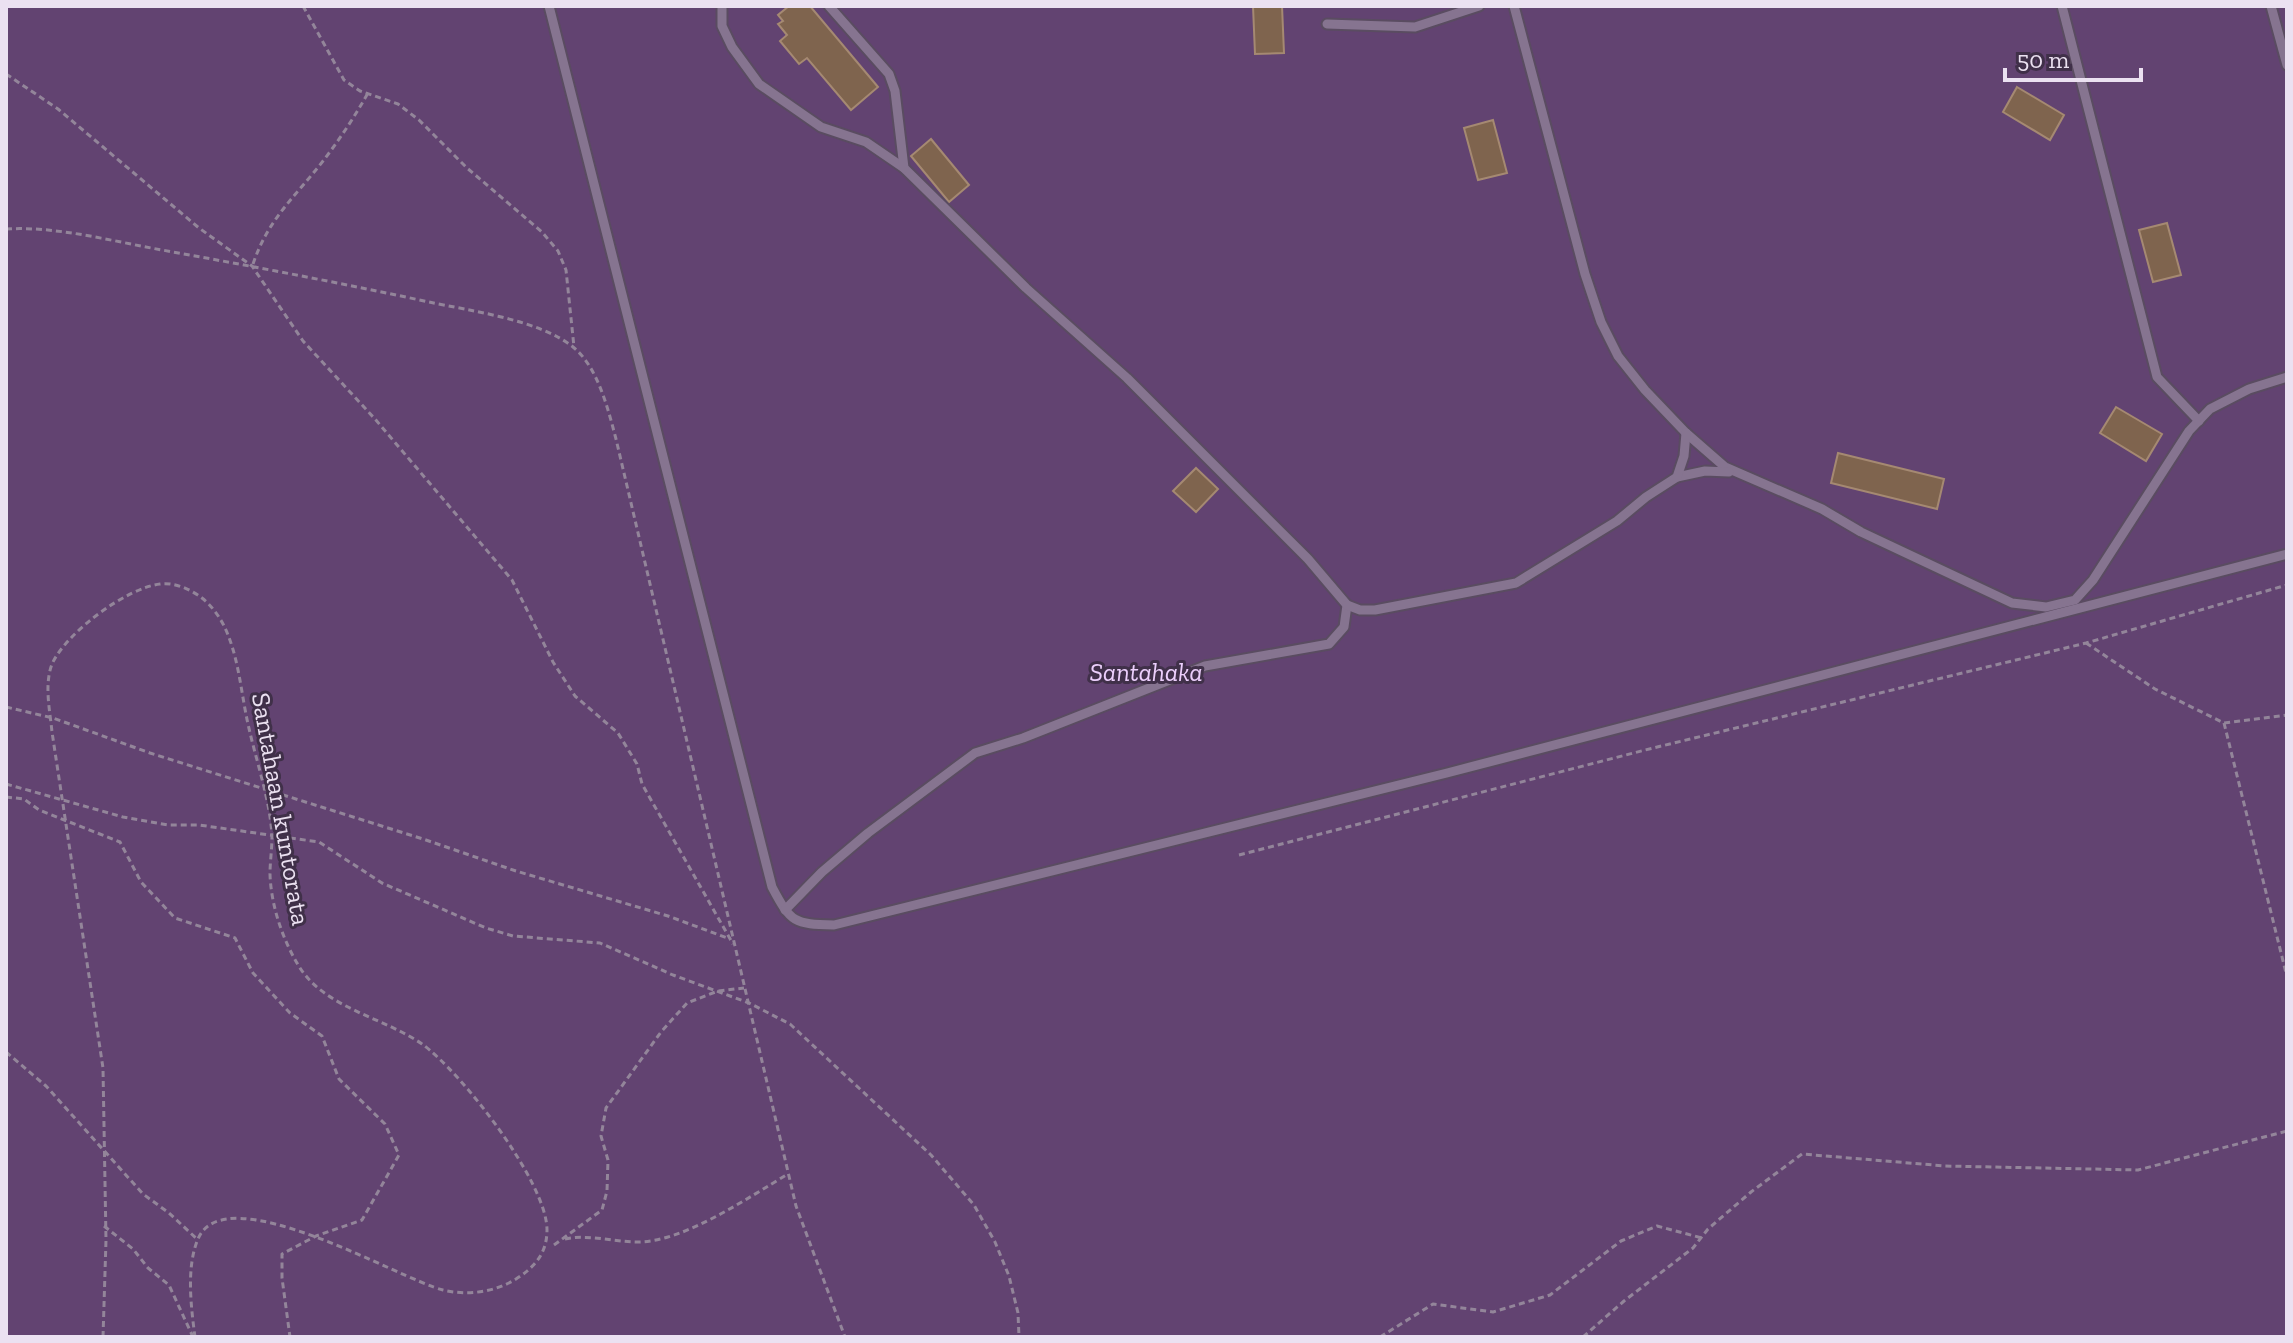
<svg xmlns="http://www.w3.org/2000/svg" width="2293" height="1343" font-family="'Zilla Slab',serif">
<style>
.green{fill:#624371}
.building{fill:#7f644e;stroke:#a58972;stroke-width:2}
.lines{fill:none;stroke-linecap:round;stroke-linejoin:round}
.service-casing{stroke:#5a4c61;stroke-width:13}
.path{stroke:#93859a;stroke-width:3;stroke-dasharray:6 4;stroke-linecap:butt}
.service{stroke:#867490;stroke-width:9}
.labels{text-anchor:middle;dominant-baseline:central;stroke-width:6;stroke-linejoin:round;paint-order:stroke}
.park-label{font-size:26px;font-style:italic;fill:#eccffc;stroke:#403049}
.street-label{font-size:26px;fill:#ebe1f1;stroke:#403049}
</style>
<rect width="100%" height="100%" fill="#403049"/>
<!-- green -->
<rect class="green" x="6" y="6" width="2281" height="1331"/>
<!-- building -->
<g class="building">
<path d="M789,6H810L878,87L851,110L807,58L799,64L780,41L787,35L778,24L783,21L778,15Z"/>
<path d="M1253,6H1282L1284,53L1255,54Z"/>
<path d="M2017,87L2064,115L2050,140L2003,112Z"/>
<path d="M1493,120L1507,173L1478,180L1464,128Z"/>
<path d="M931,139L969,185L949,202L911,156Z"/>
<path d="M2167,223L2181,275L2153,282L2139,230Z"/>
<path d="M2116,407L2162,434L2146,461L2100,433Z"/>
<path d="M1838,453L1944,479L1937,509L1831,483Z"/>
<path d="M1196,468L1218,489L1196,512L1173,491Z"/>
</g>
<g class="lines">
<!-- service casing -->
<g class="service-casing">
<g id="service">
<path d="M549,6L772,887C791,923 794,924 834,925L1447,773L2287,554"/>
<path d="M722,6V26L732,47L759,84L821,127L866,142L904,168L1026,288L1127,378L1308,559L1347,605L1344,627L1329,644L1205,666L1023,738L975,753L868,833L822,872L785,910"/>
<path d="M829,6L889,74L895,91L904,168"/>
<path d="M1514,6L1585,274L1601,322L1618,356L1645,390L1686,433L1725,467L1822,509L1861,532L2012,603L2046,607L2075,600L2093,580L2189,431L2210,409L2249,389L2287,377"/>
<path d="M2062,6L2157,377L2199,421"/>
<path d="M2271,6L2287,65"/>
<path d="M1327,24L1415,27L1479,6"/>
<path d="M1677,477L1705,471L1729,472"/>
<path d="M1347,605L1360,610H1375L1516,583L1617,521L1646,497L1677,477L1684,456L1686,433"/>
</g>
</g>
<!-- path -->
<g class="path">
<path d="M303,6L344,80L360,91L398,104L419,120L467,168L542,232L558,251L566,270L574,347"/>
<path d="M6,74L58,109L199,228L252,266L303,341L375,419L512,580L553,662L575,696L618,733L637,764L642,784L733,944"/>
<path d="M6,229C57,226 111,241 162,250C251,266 341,283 429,302C471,311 540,320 573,347C598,367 608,409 616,439L796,1206L845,1337"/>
<path d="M253,264C268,219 295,197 323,161C340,139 355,116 368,93"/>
<path d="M2086,643L2155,689L2224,723L2287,715"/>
<path d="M6,707L53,718L150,753L423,839L516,871L668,916L730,939"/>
<path d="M2224,723L2287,977"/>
<path d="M6,784L123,817L168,825H199L319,842L382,883L486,928L513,936L600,943L673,975L749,1003L790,1024L931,1155L974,1205L995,1242L1009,1276L1018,1313L1019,1337"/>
<path d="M6,797L24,799L39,810L120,842L141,882L175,918L235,938L253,973L290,1013L322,1036L339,1079L385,1124L399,1155L362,1220L316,1236L282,1254V1278L290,1337"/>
<path d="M1239,855L1645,750L2086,643L2287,585"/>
<path d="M6,1052L46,1086L143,1194L169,1213L197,1239"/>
<path d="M104,1226L133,1249L148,1268L169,1285L193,1337"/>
<path d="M565,1239C589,1234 613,1242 638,1242C684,1242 749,1197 788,1174"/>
<path d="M554,1245L602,1210L607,1191L608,1160L601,1136L606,1108L661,1032L687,1003L718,991L744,988"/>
<path d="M103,1337L106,1240L103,1068L52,732C50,711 44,685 52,664C66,633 126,588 160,584C174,582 190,589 202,598C211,605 220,617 225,628C239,658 241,693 248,724C256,761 270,799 272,836C272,849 270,862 270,874C271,906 283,941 300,968C327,1009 383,1017 422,1044C461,1072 547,1182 547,1230C547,1253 535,1267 516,1279C495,1292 468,1296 443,1290C399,1279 225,1175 198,1239C186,1267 191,1307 195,1337"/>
<path d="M1380,1337L1433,1304L1493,1312L1550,1295L1621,1241L1657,1226L1702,1238"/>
<path d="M1583,1337L1624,1301L1693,1248L1708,1229L1751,1192L1802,1154L1945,1166L2138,1170L2287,1131"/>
</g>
<!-- service -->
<use href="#service" class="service"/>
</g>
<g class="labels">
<!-- park labels -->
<g class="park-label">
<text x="1146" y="672">Santahaka</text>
</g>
<!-- street labels -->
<g class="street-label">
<text transform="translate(281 809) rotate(80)">Santahaan kuntorata</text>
</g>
</g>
<!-- border -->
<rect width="2293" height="1343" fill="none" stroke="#ebe1f1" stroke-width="16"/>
<!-- scale -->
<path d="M2005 68v12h136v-12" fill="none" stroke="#ebe1f1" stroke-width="4"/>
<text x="2017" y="68" font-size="24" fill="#ebe1f1" stroke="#403049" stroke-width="6" paint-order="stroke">50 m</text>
</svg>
